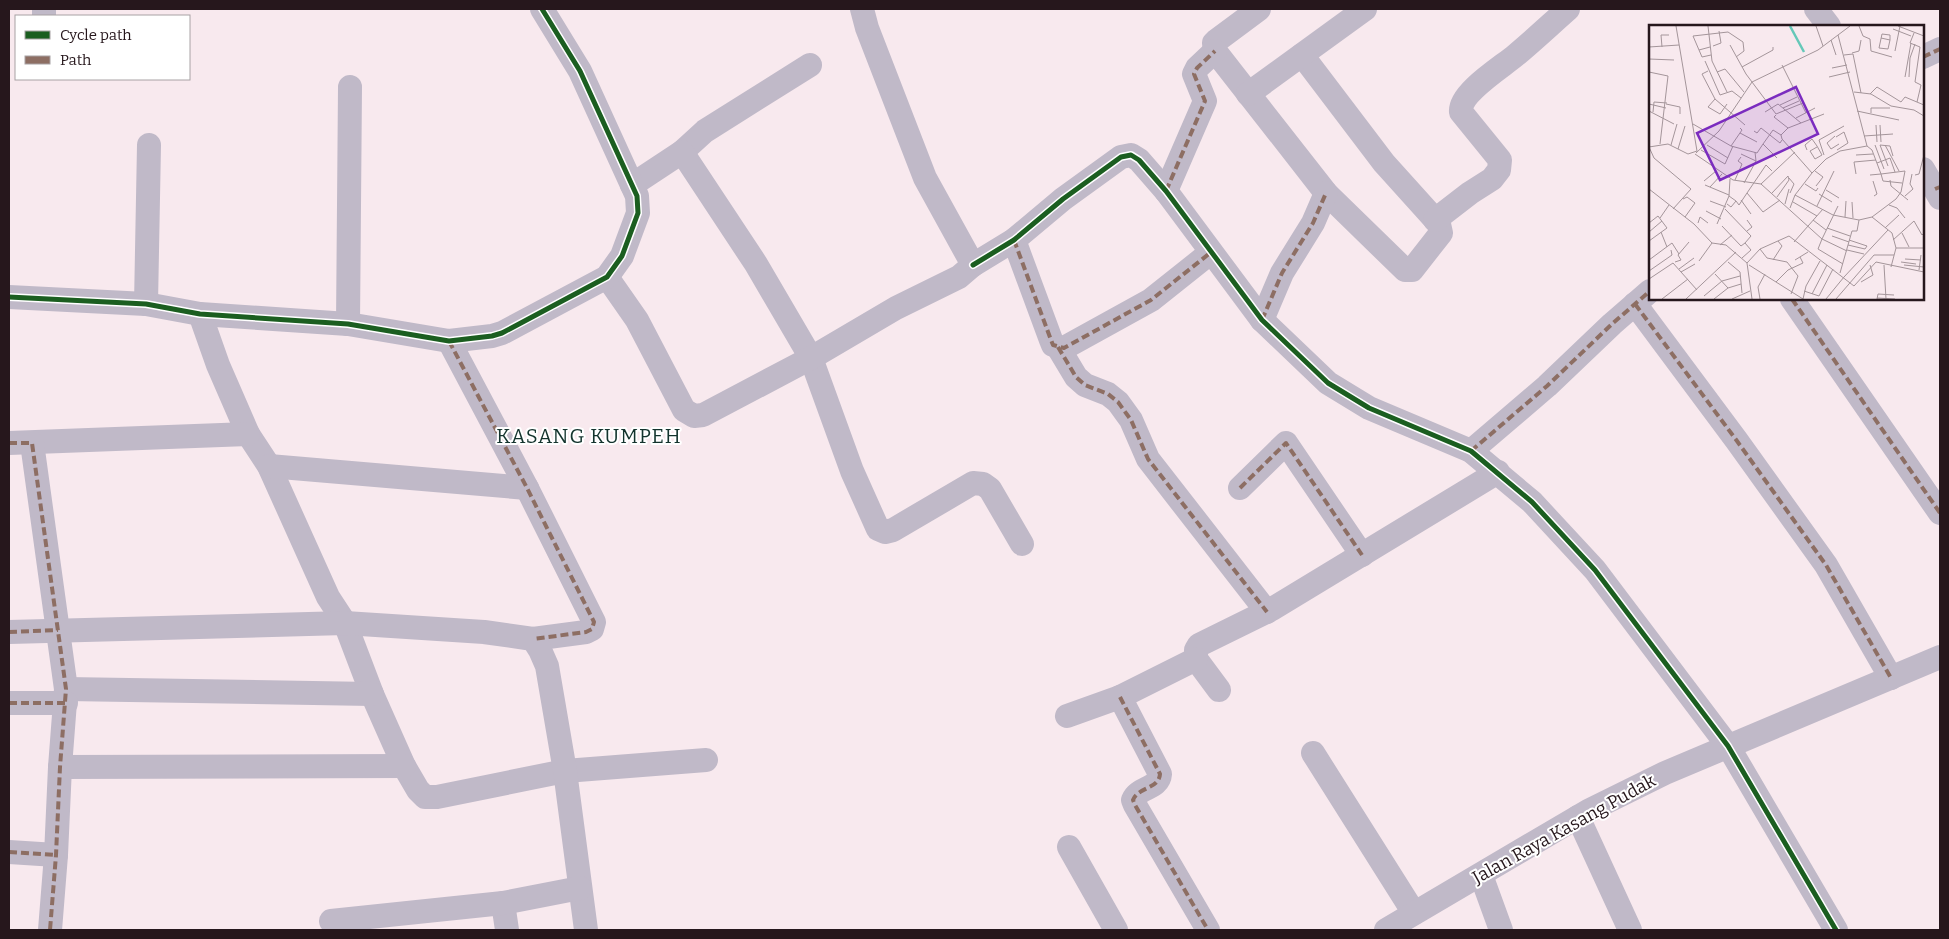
<svg xmlns="http://www.w3.org/2000/svg" width="1949" height="939" font-family="Bitter,serif">
<style>
.lines{fill:none;stroke-linecap:round;stroke-linejoin:round}
.minor{stroke:#c0b9c8;stroke-width:24}
.quiet{stroke:#8d6e63;stroke-width:4;stroke-dasharray:8 4;stroke-linecap:butt}
.cycleway-casing{stroke:#fff;stroke-width:8}
.cycleway{stroke:#1b5e20;stroke-width:5}
.labels{text-anchor:middle;dominant-baseline:central;stroke-width:4;stroke-linejoin:round;paint-order:stroke}
.street-label{font-size:18px;fill:#26171c;stroke:#fff}
.quarter-label{font-size:20px;letter-spacing:1px;fill:#13332d;stroke:#fff}
.inset-river{fill:none;stroke:#65c8b8;stroke-width:2.5}
.inset-road{fill:none;stroke:#a4959a;stroke-width:1}
.view{fill:#7b2cbf;fill-opacity:0.15;stroke:#7b2cbf;stroke-width:2.5}
.inset-edge{fill:none;stroke:#26171c;stroke-width:2.5}
</style>
<rect width="100%" height="100%" fill="#f8e9ee"/>
<g class="lines">
<!-- minor -->
<g class="minor">
<path d="M44,9V16"/>
<path d="M1259,9L1216,41L1214,43L1215,51L1326,193L1405,270H1412L1441,233L1439,224L1384,163L1302,55"/>
<path d="M1816,9L1829,26"/>
<path d="M1923,57L1940,49"/>
<path d="M1248,94L1365,9"/>
<path d="M682,152L705,131L810,65"/>
<path d="M1923,169L1940,198"/>
<path d="M632,185L682,152L756,264L811,358L852,471L878,529L885,532L893,530L973,483L983,484L990,489L1022,544"/>
<path d="M1166,191L1205,101L1194,74L1197,68L1215,51"/>
<path d="M1435,220L1470,193L1492,179L1499,170L1500,160L1461,112C1459,93 1502,67 1516,55C1534,40 1551,24 1568,9"/>
<path d="M1014,240L1051,340L1053,345L1064,348L1151,300L1210,253"/>
<path d="M973,265L1014,240L1063,199L1121,157L1131,155L1139,160L1166,191L1262,320L1328,383L1369,408L1471,451L1532,502L1595,570L1728,746L1836,930"/>
<path d="M607,277L637,320L684,410L694,416L703,415L811,358L896,308L959,277L973,265L925,178L867,28L862,9"/>
<path d="M9,297L146,304L200,314L348,324L449,341L492,336L502,333L607,277L622,256L638,213L637,196L580,71L542,9"/>
<path d="M1792,299L1940,513"/>
<path d="M146,304L149,145"/>
<path d="M1635,304L1737,441L1826,565L1891,678"/>
<path d="M200,314L218,365L248,434L269,466L328,597L345,623L372,694L404,766L418,790L425,797H437L565,771L706,760"/>
<path d="M1262,320L1282,273L1313,223L1326,193"/>
<path d="M348,324L350,87"/>
<path d="M449,341L527,488L594,622L592,629L586,632L533,639"/>
<path d="M1058,347L1076,377L1085,385L1108,394L1118,402L1131,420L1148,459L1267,612"/>
<path d="M9,443L248,434"/>
<path d="M32,443L66,689L60,767L56,855L50,930"/>
<path d="M1471,451L1547,386L1612,324L1650,291"/>
<path d="M269,466L527,488"/>
<path d="M1240,488L1286,443L1362,555"/>
<path d="M9,632L345,623L484,632L533,639L540,650L547,666L565,771L586,930"/>
<path d="M66,689L372,694"/>
<path d="M1219,690L1196,659V650L1199,645L1272,609L1498,472"/>
<path d="M1120,697L1160,774C1159,789 1138,787 1133,800L1135,805L1208,930"/>
<path d="M9,703H66"/>
<path d="M1067,716L1120,697L1196,659"/>
<path d="M1313,753L1414,913"/>
<path d="M60,767L404,766"/>
<path d="M1578,817L1630,930"/>
<path d="M1069,847L1116,930"/>
<path d="M9,852L56,855"/>
<path d="M1481,875L1501,930"/>
<path d="M503,903L507,930"/>
<path d="M331,921L503,903L580,888"/>
<path d="M1386,930L1588,811L1665,773L1940,657"/>
</g>
<!-- quiet -->
<g class="quiet">
<path d="M1923,57L1940,49"/>
<path d="M1935,189L1940,187"/>
<path d="M1166,191L1205,101L1194,74L1197,68L1215,51"/>
<path d="M1014,240L1051,340L1053,345L1064,348L1151,300L1210,253"/>
<path d="M1792,299L1940,513"/>
<path d="M1635,304L1737,441L1826,565L1891,678"/>
<path d="M1262,320L1282,273L1313,223L1326,193"/>
<path d="M449,341L527,488L594,622L592,629L586,632L533,639"/>
<path d="M1058,347L1076,377L1085,385L1108,394L1118,402L1131,420L1148,459L1267,612"/>
<path d="M9,443H32L66,689L60,767L56,855L50,930"/>
<path d="M1471,451L1547,386L1612,324L1650,291"/>
<path d="M1240,488L1286,443L1362,555"/>
<path d="M9,632L58,630"/>
<path d="M1120,697L1160,774C1159,789 1138,787 1133,800L1135,805L1208,930"/>
<path d="M9,703H66"/>
<path d="M9,852L56,855"/>
</g>
<!-- cycleway casing -->
<g class="cycleway-casing">
<g id="cycleway">
<path d="M973,265L1014,240L1063,199L1121,157L1131,155L1139,160L1166,191L1262,320L1328,383L1369,408L1471,451L1532,502L1595,570L1728,746L1836,930"/>
<path d="M9,297L146,304L200,314L348,324L449,341L492,336L502,333L607,277L622,256L638,213L637,196L580,71L542,9"/>
</g>
</g>
<!-- cycleway -->
<use href="#cycleway" class="cycleway"/>
</g>
<g class="labels">
<!-- street labels -->
<g class="street-label">
<text transform="translate(1564 829) rotate(-29)">Jalan Raya Kasang Pudak</text>
</g>
<!-- quarter labels -->
<g class="quarter-label">
<text x="589" y="436">KASANG KUMPEH</text>
</g>
</g>
<!-- overview -->
<g transform="translate(1649 25)">
<rect width="275" height="275" fill="#f8e9ee"/>
<path class="inset-river" d="M141,1L155,27"/>
<path class="inset-road" d="M59,1L63,36L78,67M167,1L174,21M210,1L214,11L221,14L222,26L243,32M249,1L275,11M244,4L262,11M265,8L261,18L271,22L266,57L272,60L268,77M189,10L218,121M232,13L241,15V10L233,9L230,23L239,24L241,15M182,15L187,30M81,20L97,49L127,89L154,78L153,74M64,21L72,18L70,6M0,22L30,20M13,22L12,10H20M61,22L50,25L44,11L79,7L94,17L95,26L87,32M50,25L53,32L62,30M246,26L251,1M203,28L210,26L212,15M195,30L204,29L212,68M0,34L25,35M56,36L71,70L83,66L92,73M133,40L157,88M93,42L124,25V22M183,43L198,40M59,46L53,49L66,74L96,100M0,47L19,51L11,119M68,47L76,44L95,67M180,52L201,47M256,52L262,18M260,52L261,33L266,19M205,67L222,69L242,81L265,85L275,91M221,69L228,62L252,77L256,72L275,80M66,74L59,82L71,89L78,79M0,79L17,83M17,79L31,82V89M131,80L148,72M134,83L150,76M0,86L25,99M208,86L250,95M4,87L5,77L18,78M116,87L129,79L152,98M222,88V83H241M127,90L125,92L139,103M147,93L166,83M44,99L82,121L108,128L114,119M227,100L228,117M231,100L232,117M105,106L108,108L112,103L131,118L133,115M91,108L108,117M186,111L178,118L182,124L190,119M215,111L244,109M187,112L195,107L199,118L188,125M22,120L28,99M58,120L79,133M226,120L235,144M236,120L250,146M82,121L93,105L91,103M0,122L5,133L42,164L24,184M0,122L19,119L39,129L48,126L27,1M29,124L36,101M52,125L76,139L84,121M158,125L156,120L163,114L168,121L173,130L166,134L161,126L168,122M47,128L70,106L103,57L169,25L201,1M46,129L84,155L112,159L173,214L169,224L194,239M92,129L107,136M175,130L170,115L195,101M207,130L224,129M128,133L114,119L124,105L132,110M228,138L241,133L246,147M239,141L231,120L241,121L244,131M123,146L117,140L98,168L114,187L131,175M166,146L174,152L167,161M163,148L133,114L132,110L139,103L175,89M207,149L205,137L227,135M221,150L232,149L234,156L253,158M266,150L270,149L275,130M140,153L145,159L141,168M86,155L93,139L89,136L92,132M241,155L242,161L259,175M55,156L67,146M224,156L228,169L225,171M95,158L107,136L106,127M112,159L146,127M156,159L167,166L169,163M56,160L80,170M61,162L73,149M0,164L45,199L63,218L77,220L98,238L103,274M177,165L190,173M123,168L139,151L140,155L128,172M170,169L183,177M256,171L264,164L261,159L263,149M34,174L38,172L46,178L36,192M92,175L102,189M61,176L77,182M87,176L90,180L98,168M144,177L168,191M203,177L204,193M78,179L82,182L87,176L80,171M136,179L140,164M240,180L248,183L256,193M168,181L185,146M189,181L173,214L198,226M141,183L146,170L163,148L177,134L191,126L218,121L223,125L232,149L256,146L252,167L247,174L223,192L210,195L184,190L146,170M76,184L102,211L96,218L102,225L93,233M57,186L72,194M196,192L197,176M223,192L243,208L247,223L242,242M11,193L20,180M164,195L177,205M0,198L9,191L18,203L0,216M49,198L51,192L59,198M68,199L80,171L81,154M73,201L92,221L96,218M178,203L201,211M236,203L250,190M98,206L103,202L98,195M0,207L13,196M12,207L18,222M253,208L260,222M183,211L200,217M244,215L265,196L273,210L275,208M145,217L174,184M71,220L83,210M199,220L216,224L218,221L200,215M247,223H275M111,224L118,233L138,237L149,251L142,269M198,225L215,229M256,234L272,235M0,235L23,218L30,229M124,235L133,221L129,216M146,235L159,227M50,236L63,218M26,237L32,235L29,230L40,217M79,237L91,247L93,268M252,237L267,239M98,238L111,224L140,211L205,261L227,237L275,247M100,240L154,274M235,240L237,274M255,240L275,242M30,244L45,233M270,245L272,230M0,246L23,230L22,225M32,247L46,239M191,248L203,206H208L210,195M66,249L79,263M195,252L239,205M0,254L24,238L48,265M127,257L139,245L154,238L151,232M212,257L224,250L221,240M155,266L170,271L184,244M163,269L178,240M55,271L73,256L91,251M228,273L246,274M13,274L39,254M37,274L87,227M65,274L79,263L92,259M83,274L101,266M111,274L109,262L116,249M154,274L157,261L171,236M177,274L195,252M187,274L225,230H245M228,274L229,269L245,270"/>
<path class="view" d="M147,62L169,109L71,155L48,108Z"/>
<rect width="275" height="275" class="inset-edge"/>
</g>
<!-- border -->
<rect width="1949" height="939" fill="none" stroke="#26171c" stroke-width="20"/>
<!-- legend -->
<rect x="15" y="15" width="175" height="65" fill="#ffffff" stroke="#a8a2a4"/>
<rect x="25" y="31" width="25" height="8" fill="#1b5e20" stroke="#a8a2a4"/>
<text x="60" y="40" font-size="15" fill="#26171c">Cycle path</text>
<rect x="25" y="56" width="25" height="8" fill="#8d6e63" stroke="#a8a2a4"/>
<text x="60" y="65" font-size="15" fill="#26171c">Path</text>
</svg>
